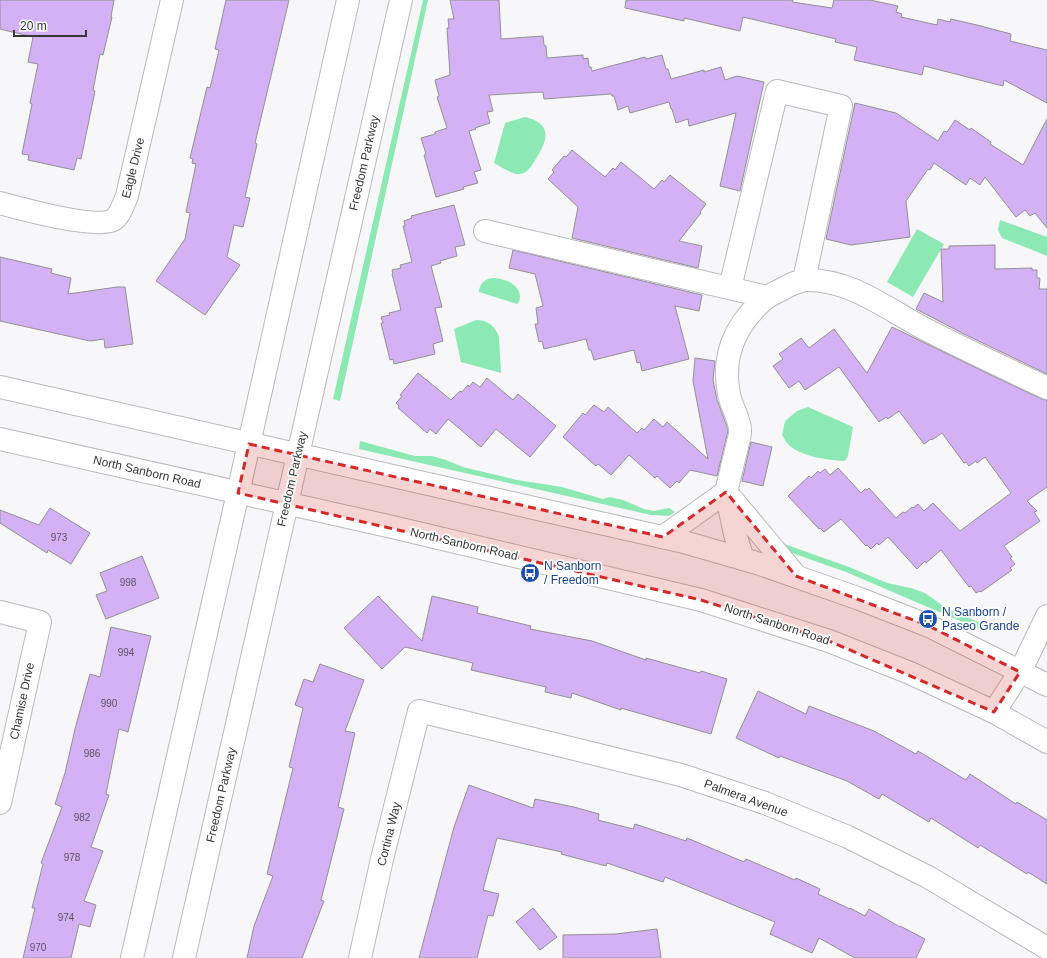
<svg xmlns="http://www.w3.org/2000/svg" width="1047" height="958" font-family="Helvetica,sans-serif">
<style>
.green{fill:#8de9b3}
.building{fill:#d4b1f4;stroke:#929193}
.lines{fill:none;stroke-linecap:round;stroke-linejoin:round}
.minor-casing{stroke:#b9babb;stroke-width:24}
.secondary-casing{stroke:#b9babb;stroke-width:24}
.minor{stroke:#fff;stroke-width:22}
.secondary{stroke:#fff;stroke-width:22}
.marked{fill:#d62828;fill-opacity:0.2;stroke:#d62828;stroke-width:3;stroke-dasharray:8 5;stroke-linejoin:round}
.labels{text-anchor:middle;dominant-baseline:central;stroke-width:3.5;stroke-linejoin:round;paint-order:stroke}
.number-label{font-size:10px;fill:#5d5566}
.street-label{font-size:12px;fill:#353636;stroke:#fff}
.transit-label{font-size:12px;fill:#164399;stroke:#fff;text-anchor:start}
</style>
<rect width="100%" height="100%" fill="#f7f7f9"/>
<!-- green -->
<g class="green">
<path d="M423,0H428L340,401L333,399Z"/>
<path d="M525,117C551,123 549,138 537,157C533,163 529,173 520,174C512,175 502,167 494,163L505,123Z"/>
<path d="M1000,220L1047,237V256L1002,238L998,230Z"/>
<path d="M917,229L944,244L913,297L887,282Z"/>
<path d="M494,278C507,279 524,286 519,302L517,304L479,292C479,283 486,278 494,278Z"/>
<path d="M476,320C488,320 495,326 499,337L501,373L461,362L454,329Z"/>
<path d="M808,407L853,427L848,456L845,461C828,460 799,457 787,443C785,441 784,437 782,435L785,421L797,411Z"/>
<path d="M360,441L415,456H432L446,460L463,467L517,480L562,487L603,499L610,497L623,500L644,509L654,511L669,508L675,512L669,516L651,515L359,449Z"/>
<path d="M776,541L849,567L887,583L911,588L925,593L946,608L985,625L986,632L846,572L789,552Z"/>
</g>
<!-- building -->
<g class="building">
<path d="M0,0H114L111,17H112L103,55L100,54L93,90L95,91L81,159L77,158L74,170L28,160L29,155L22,154L32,104L30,103L38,64L28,62L33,37L0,29Z"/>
<path d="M226,0H289L255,143L257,144L245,197L250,198L243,227L234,225L227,257L240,265L205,315L156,281L185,239L190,213L186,212L196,164L192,163L193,159L190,158L207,87L210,88L219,50L215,49Z"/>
<path d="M450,0H499L501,39L543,36L544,45L546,46L547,58L583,55V59L588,58L589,67H591L592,71L645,57L646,59L662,55L666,69H668L671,79L704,70V72L721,67L725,80L737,76L764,82L740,191L720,186L736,113L689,126L688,119L676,123L672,109H671L669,102L630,113L628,106L618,110L614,96H612L611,94L544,99L543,92L489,95L493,111L487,112L490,123L475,128L476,129L469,131L481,170L474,172L478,183L463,187L464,189L436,197L424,155L426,154L421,138L435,134V132L447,128L437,97L439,96L435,80L450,75L447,28H449L448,19H454Z"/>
<path d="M626,0H793L792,2L832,8L834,0H870L898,6L896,12L902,14L901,17L937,25L938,19L950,22L951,19L977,25L1011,34L1010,41L1047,50V103L1004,80L1003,86L924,66L922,75L854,60L857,47L835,42L836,39L743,17L740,31L684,18V21L625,8Z"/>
<path d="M855,103L896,113L938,141L944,131L947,132L955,120L970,130L971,128L991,142L990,144L1023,165L1047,119V228L1035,213L1030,216L1025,210L1016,217L985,177L980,185L970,178L966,185L934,163L930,170L928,169L906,201L910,237L851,245L826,239Z"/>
<path d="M572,150L605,177L613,168L615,170L621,162L654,189L662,180L664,182L670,175L706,204L700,212L701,213L679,241L702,246L698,268L572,238L578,207L548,179L554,172L552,170L564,156L566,157Z"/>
<path d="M454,205L465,245L455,247L457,256L440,261L441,263L431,266L442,307L435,308L443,341L433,344L435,354L394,364L393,359L390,360L381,323H383L381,317L390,315L389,313L401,310L392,274H393L392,270L401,268L400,265L412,262L403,226H405L404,221L412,218L411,216Z"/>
<path d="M995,245V269L1032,268V270H1037V278H1040L1039,289H1047V374L964,334L916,309L924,293L943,302L941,249H949V246Z"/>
<path d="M513,250L702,295L699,311L675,306L689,359L642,371L640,362L637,363L634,350L594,360L591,350H589L586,339L544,349L542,341L539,342L535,324H538L536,308L543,306L535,274L509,268Z"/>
<path d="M0,257L52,269L51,273L71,278L68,294L117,287H125L133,344L105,348L104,339L90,341L0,321Z"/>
<path d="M892,327L997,378L1042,399L1047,400V487L1027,501L1037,511L1034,512L1040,521L1004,546L1012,557L1010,558L1015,564L1010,568L1012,570L981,592L980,591L976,593L971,586L969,587L941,550L926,563L925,561L917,569L888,537L879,545L877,543L871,549L867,545L866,546L841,519L824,532L820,528L819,529L788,496L809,476L811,478L818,471L820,473L825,469L830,475L838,468L861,493L865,489L867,490L869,488L896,518L903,512L905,513L912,507L913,508L918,504L924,511L933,503L960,531L1011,493L985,457L977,463L976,461L969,466L966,462L964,463L942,433L932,440L931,439L924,444L899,411L888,419L886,417L879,422L839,367L805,390L799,381L789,388L773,366L783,359L779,354L801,338L809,348L834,329L867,373Z"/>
<path d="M695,358L715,361L713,380L717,400L726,424L728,431L717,476L690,470L679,483L677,481L670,488L657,476L655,478L629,455L611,475L598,464L596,466L563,437L583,413L585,415L594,405L604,412L608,407L637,433L642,428L644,430L654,419L663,427L667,422L708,459L693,381Z"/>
<path d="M418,373L451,400L460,391L462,392L468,385L469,387L473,382L480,387L487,378L513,400L518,394L556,426L530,457L496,429L481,447L448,419L436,434L430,429L427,433L398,408L399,406L396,403L402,396L400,395Z"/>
<path d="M751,442L772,447L763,486L742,481Z"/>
<path d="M50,508L90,533L71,564L48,550L47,553L0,523V510L39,525Z"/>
<path d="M142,556L159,598L106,619L96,595L107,591L100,573Z"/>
<path d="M378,596L422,641L432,596L478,607L477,613L531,626L530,629L592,641L646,660V658L700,673L701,671L727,679L711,734L621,708V710L572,693L571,698L545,692L546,687L471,670L473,663L405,647L382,669L344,628Z"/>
<path d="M111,627L151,636L128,732L119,729L106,794L109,795L91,847L103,851L84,901L96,905L90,927L79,924L71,958H23L35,908H32L43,864L41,863L62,807L55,804L65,773L75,729L90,674L100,677Z"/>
<path d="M320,664L364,680L345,731L355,733L338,807L344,809L321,900L324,901L302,958H247L254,926L273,876L267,874L293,768L289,767L303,708L295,705L304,679L313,682Z"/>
<path d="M758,691L806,714L809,706L874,731L916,754L918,751L966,780L970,774L1016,804L1017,802L1047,820V884L1028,872L1027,874L980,845L978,848L931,818L929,822L882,794L879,799L847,781L780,756L779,758L736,738Z"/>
<path d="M469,785L533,808L535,799L574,807L599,814L598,820L633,829L635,824L686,841L687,838L744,862L746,859L795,880L796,878L820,889L818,894L850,909V908L865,916L869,909L900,927V926L925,939L916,958H855L819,938L812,953L770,934L775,922L665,877L663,882L607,863L606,866L561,854L562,852L497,838L483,890L499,894L493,916L488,915L477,958H419L454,827Z"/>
<path d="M533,908L557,937L540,950L516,922Z"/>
<path d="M657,929L661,958H563V935L616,934Z"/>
</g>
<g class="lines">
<!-- minor casing -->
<g class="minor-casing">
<g id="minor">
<path d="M0,203C22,209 95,229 113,220C120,216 124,203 127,196L172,0"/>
<path d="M485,231L767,297L792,284L804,280L841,106L777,91L730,288"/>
<path d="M804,280C851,278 889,311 929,331C968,351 1007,369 1047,388"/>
<path d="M767,297C737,322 721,354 729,394C731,406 739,417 740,429C741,434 738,441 737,447C733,462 730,477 726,492L796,576"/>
<path d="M663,537L726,492L735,534L743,559"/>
<path d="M0,612L40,622L0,803"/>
<path d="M994,712L1020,672L1047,616"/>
<path d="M360,958L382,859L419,711L681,775L765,803L848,837L928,877L1047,948"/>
</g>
</g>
<!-- secondary casing -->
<g class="secondary-casing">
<g id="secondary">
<path d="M0,387L684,542L760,564L860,599L929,626L1047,685"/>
<path d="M0,439L388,526L701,600L829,641L910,673L994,712L1047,742"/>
<path d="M132,958L238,493L348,0"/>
<path d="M184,958L401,0"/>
</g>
</g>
<!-- minor -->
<use href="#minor" class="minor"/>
<!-- secondary -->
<use href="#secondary" class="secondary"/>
</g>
<!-- marked area -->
<path class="marked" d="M249,444L663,537L726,492L796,576L929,626L1020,672L994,712L829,641L701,600L238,493Z"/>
<!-- icons -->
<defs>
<g id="bus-disc" transform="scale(1)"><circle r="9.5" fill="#1a4fb4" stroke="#fff"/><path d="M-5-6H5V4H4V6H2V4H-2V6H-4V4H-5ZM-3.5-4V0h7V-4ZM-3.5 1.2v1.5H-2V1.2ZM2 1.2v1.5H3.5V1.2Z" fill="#fff"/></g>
</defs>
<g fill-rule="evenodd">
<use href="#bus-disc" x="530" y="573"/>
<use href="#bus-disc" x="928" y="619"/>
</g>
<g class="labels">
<!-- number labels -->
<g class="number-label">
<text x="59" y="537">973</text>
<text x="128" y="582">998</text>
<text x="126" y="652">994</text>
<text x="109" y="703">990</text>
<text x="92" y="753">986</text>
<text x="82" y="817">982</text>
<text x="72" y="857">978</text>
<text x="66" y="917">974</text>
<text x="38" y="947">970</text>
</g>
<!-- street labels -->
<g class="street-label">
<text transform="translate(364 163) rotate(-77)">Freedom Parkway</text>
<text transform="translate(133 168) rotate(-76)">Eagle Drive</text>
<text transform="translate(147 472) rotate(13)">North Sanborn Road</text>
<text transform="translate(292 479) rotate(-77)">Freedom Parkway</text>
<text transform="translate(464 544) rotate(13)">North Sanborn Road</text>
<text transform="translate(777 624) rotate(18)">North Sanborn Road</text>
<text transform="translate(22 701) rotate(-78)">Chamise Drive</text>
<text transform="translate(221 795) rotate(-77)">Freedom Parkway</text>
<text transform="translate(746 798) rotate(20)">Palmera Avenue</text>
<text transform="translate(389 834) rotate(-76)">Cortina Way</text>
</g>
<!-- transit labels -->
<g class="transit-label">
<text x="544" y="566">N Sanborn<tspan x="544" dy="14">/ Freedom</tspan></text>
<text x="942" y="612">N Sanborn /<tspan x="942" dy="14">Paseo Grande</tspan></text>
</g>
</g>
<!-- scale -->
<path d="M14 30v6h72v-6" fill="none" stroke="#353636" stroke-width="2"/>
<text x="20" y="30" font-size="12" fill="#353636" stroke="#ffffff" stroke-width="3" paint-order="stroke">20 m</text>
</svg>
